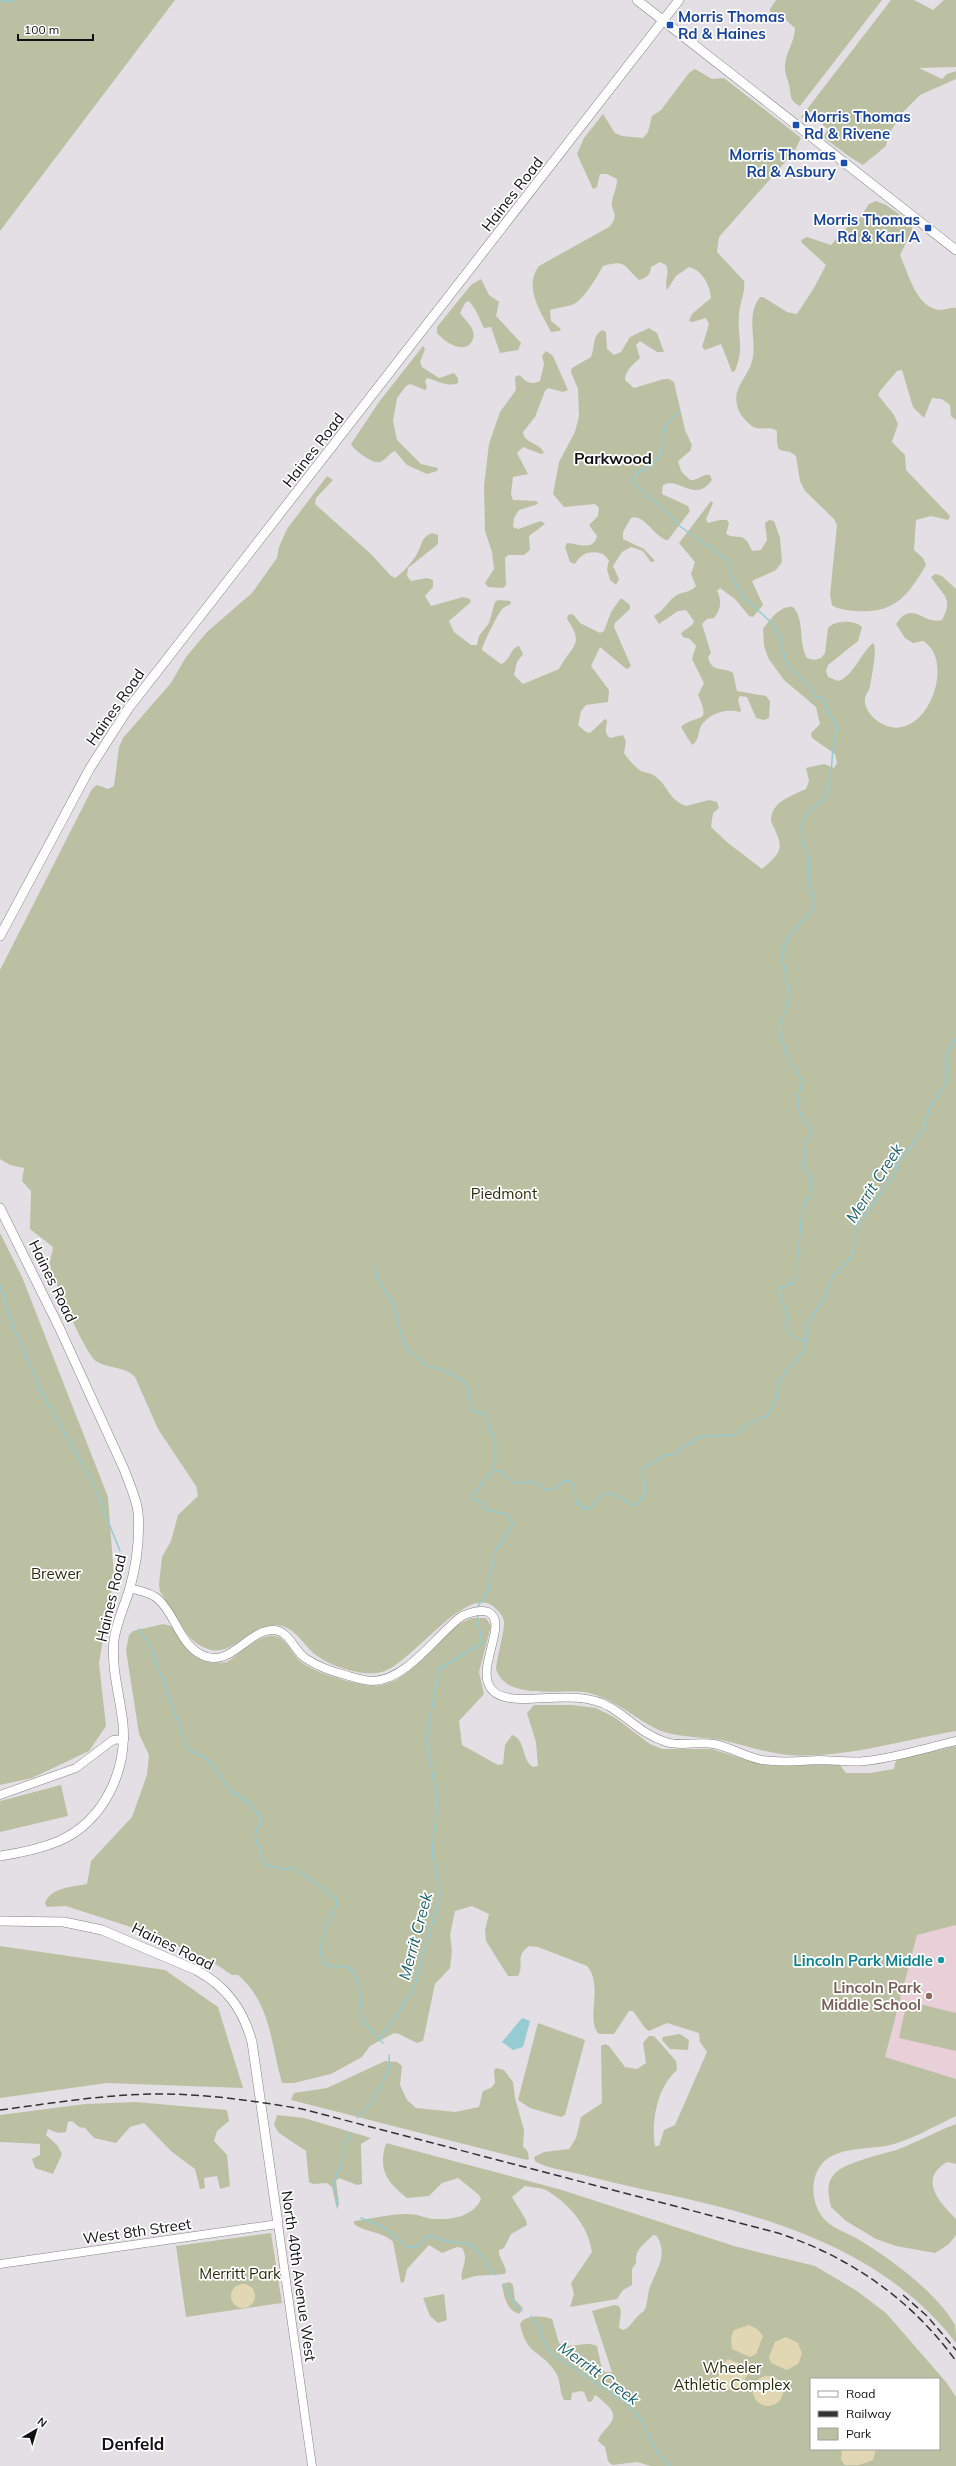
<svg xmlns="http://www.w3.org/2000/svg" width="956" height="2466" font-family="Mulish,sans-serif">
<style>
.education{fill:#e8cfd8}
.green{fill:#bcc0a2;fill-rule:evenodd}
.sand{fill:#e1d7b2}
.water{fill:#96cbd2}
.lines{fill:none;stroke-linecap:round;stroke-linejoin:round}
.stream{stroke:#96cbd2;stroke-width:1.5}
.tertiary-casing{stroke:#858287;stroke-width:9}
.secondary-casing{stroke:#858287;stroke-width:10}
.tertiary{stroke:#fff;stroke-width:8}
.secondary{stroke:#fff;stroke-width:9}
.rail{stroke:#333234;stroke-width:1.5;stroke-dasharray:8 4;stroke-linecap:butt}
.transit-dot{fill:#1a4fb4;stroke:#fff;stroke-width:1.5}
.culture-dot{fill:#0f9aa8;stroke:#fff;stroke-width:1.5}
.education-dot{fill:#8d6e63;stroke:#fff;stroke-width:1.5}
.labels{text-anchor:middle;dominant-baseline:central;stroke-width:3.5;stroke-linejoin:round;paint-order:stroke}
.transit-label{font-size:15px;font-weight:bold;fill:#164399;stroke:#fff;text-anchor:start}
.street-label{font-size:15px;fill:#111012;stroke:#fff}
.park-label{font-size:15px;fill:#292c0a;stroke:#fff}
.culture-label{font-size:15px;font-weight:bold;fill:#0d838f;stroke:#fff;text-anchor:end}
.education-label{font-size:15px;font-weight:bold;fill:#785e54;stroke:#fff;text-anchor:end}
.neighbourhood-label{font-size:16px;font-weight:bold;fill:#111012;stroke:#fff}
.water-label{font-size:16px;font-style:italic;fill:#1a6169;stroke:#fff}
.quarter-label{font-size:17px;font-weight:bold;fill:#111012;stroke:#fff}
</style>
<rect width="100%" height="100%" fill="#e3dfe4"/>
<!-- education -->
<path class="education" d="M956,1925V2079L885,2057L917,1935Z"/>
<!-- green -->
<g class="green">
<path d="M0,0H175L0,231Z"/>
<path d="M776,0H882L800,106C791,101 791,99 790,89C789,81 784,74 785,65C786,52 795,41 795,28L780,15L770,12V9Z"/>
<path d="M891,0H914L933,10L944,0H956V67L919,68L942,79L947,74L956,71V79L920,95L901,114L890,120L896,123L888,135L886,146L863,165L850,157L823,137L828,129L818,121L815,112L812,111L802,118L801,117Z"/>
<path d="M695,69L712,79L724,78L801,138L794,152L719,237L717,252L744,281C746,292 739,304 739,315C737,339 745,345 735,371L732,372L721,344L705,350L702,347L709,324L706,318L692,322L689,321L692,314L711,298C710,285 702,270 689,267L676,276L667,290C664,282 670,273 666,265L660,262L651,267C650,275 647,278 639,280C623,266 627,259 603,266C597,277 584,299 574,304C571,306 556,308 550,310L551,321L561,329L559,331L551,332C541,312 523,287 539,266L609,227C621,214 610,211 612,201C614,193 617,187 617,179L607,174H600L597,187L593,189L577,154L584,138L603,114L615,133L622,136L643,138L648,132L652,116L661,110L689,73Z"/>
<path d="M876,201L886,205L912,223V231L900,255C908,272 916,309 941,310C946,310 951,307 956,308V420L951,416L950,405L942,399L932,398L924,418L913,407L902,370L897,371L880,391L878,395L894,415L898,424L892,442L905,455L906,470L950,516L948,520L931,516L916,520L914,550L923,558L926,565C908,596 894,614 856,611C847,610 839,610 832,605L830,595L837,525L834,519L805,491L800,481L796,456C783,444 776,461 777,431C770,426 764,430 756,428C751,427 741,416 739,411C729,388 749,379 753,357C756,337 746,315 760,297H763L787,312L797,314L814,288L826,265L802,243L801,240L807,237L831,245L845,229L860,218L869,204Z"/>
<path d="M481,279L489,295L499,302L496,316L521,343L518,350L500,353L491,327L484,328L475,309L469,301L465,303L460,313C467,323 481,332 469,345C459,352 444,341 437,333V327L471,285Z"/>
<path d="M649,328L657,333L664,352H657L640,341L636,345L640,358C633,365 626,369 625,380L634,388L664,379H669L674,382L685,430L692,445L690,451L678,461L681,471L690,480C698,481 703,473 710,475L712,480C695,504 679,476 663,485L662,494L688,506L690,511L668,540C656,539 643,512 631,518L623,532V539L644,549L655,561L651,562L643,551L631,547L622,552L613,566L619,579L616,585L610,580L607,569L609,560L603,554C591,550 581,553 575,564L570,562L565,547L567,543C576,543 594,552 597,536L589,525L598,516L599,508L595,504L564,507L553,494L559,462L575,432L579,416L578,389L571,372L572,368L591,357C595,348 592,336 602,330L606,332L607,349L614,355L621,352L630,337Z"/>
<path d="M423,346L425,349L420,362L422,367L439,378L454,373L458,378V383C449,388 436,380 427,378L425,381L427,388L425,390L410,384L406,386L397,398L393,421L397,440L421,464L438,468L437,471L427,474L407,465L395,451C389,453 386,460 380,462C372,464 354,450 351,444L379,402Z"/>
<path d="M546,351L553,356L568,390L563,392L548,388L545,391L535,417L523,432C524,444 540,442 544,453L541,454L523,447L517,453L528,474L513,477L511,494L513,500L537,501L538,504L519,510L514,518L513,527L518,529L541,521L545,524L529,536L530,550L524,555H508L505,558L506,585L503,588L488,587L485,583L494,569L492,552L485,531L484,486L489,444L500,412L516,390L515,377L519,375C526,381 530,386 540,381L544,364L542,356Z"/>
<path d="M327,476L333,480L316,498L315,504L372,555L391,576L395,578C403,573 414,560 418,552C423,542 421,538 432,533L438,535V544L408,568L407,576L411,581L427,578L433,580V587L425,596L431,606L463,597L470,599L471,602L449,621L454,632L471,645H477L479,636L489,623L495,602L498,600L510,601L511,604C508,606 504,607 502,609C499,612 482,645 482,650L501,664C510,661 510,648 519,646L523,654L517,662L514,675L523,684L559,669C572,645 585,645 567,619L568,615L573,614L580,623L600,633L604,631L611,612L621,598L630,605V609L615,623L614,627L631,666L627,669L624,667L600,647L591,666L609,690L608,702L586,705L581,711L578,725L586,732L590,733L605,719L607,720C607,727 603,733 610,738L623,735L626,741L624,753C628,759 635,767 641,771C646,773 652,773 656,777C669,787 668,799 686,806L709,800L717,802L719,808L713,813L711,827L728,843L762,869C786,849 782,846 771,821C771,802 791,796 806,789L809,781L806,768L824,764L834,768L837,763L835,754L812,738L811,733L820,724L816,707L784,680L768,658L764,645L763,629C770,620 780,605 793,607C805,620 798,643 807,658L814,660L821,658L825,653L828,628C835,620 855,620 862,627L858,641L828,665L826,671L828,677L838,681C853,677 861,653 873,643C878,647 871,679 870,687C869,691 865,695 865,699C864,711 876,722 887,726C928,740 956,660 923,641L913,643L905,638L896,624C913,599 922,625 942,620C954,597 943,596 931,577L935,574L942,576L956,589V1731C903,1740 843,1759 789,1755C766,1753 744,1745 721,1740C704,1737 677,1737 661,1731C636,1720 617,1700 589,1693C563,1687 507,1703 496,1669C497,1658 505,1628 504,1622C503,1615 499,1612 494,1607C466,1583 411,1665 382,1672C364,1677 331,1667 316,1655C305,1647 297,1630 282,1626C253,1618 233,1661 205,1648C183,1639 173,1609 160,1592L159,1584L162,1557L171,1541L178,1515L198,1496L196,1486L158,1429L135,1377C125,1366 108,1369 96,1361C85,1353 54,1281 50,1265C49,1259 53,1253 53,1247L30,1229L31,1191L22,1181L24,1168L10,1165L0,1159V970L92,789L97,785L108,789L114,786L119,747L123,738L171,683L186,657L207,632L252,593L277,558L279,547L287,529Z"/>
<path d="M711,501L713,503L706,519L708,523L720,520H727L729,523L726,534C738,541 743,529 752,551L761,550L767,540L765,523L769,520L774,521L780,538L782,562L776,570L752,581L763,605L753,617L749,616L735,599L720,588L717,591C722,600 721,610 714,618L707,619L702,624L711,653L708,657C712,674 723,666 733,673L737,691L766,696L770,701L769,718L764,720L756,718L747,697L740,696L738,700L741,710L740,712C726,708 709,713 701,726C698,732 699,741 692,745L681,727C697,713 712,726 698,695L704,683L692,659L696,646L690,639L683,637L681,633L692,625L694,621L686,610L678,611L659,624L654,616C663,611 666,604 674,597C681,591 691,593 696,586L691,574L695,562L679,543Z"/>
<path d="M0,1233L22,1277L108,1497L114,1577L99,1663L106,1726L89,1751L32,1778L0,1785Z"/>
<path d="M472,1618H486L491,1626L479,1672L484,1694L459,1721L462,1745L498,1765L503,1764L505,1745L512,1735C526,1739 521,1760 533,1767L538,1766L536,1742L527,1713L534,1705H572L596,1708L614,1717L650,1744L662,1749H712L759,1764L774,1766L839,1764L846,1773H870L894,1769L895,1763L898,1759L956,1746V1925L917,1935L885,2057L956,2079V2116C934,2126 910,2141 886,2146C867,2149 848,2147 830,2157C808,2170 809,2204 826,2221C836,2230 850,2234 861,2241C891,2259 938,2294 955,2325C956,2330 956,2338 956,2343C884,2249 766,2215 655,2192C628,2186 602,2180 575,2173C562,2170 546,2168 535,2161L534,2157L544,2152L569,2149L576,2138L581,2117L602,2103L601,2046L605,2044L609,2046L625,2067L637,2069L646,2063L643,2043L649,2036H654L676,2061L677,2070C657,2087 651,2122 655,2146H659L664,2130L675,2125L707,2052L700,2042L699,2033L667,2023L649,2031L645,2028L633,2011H629L614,2034H599C585,2020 604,1985 587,1966L538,1947L529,1946C514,1957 525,1964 518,1976H508L486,1941L485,1930L489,1914L472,1906L455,1911L450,1935L452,1951L450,1968L435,1984L423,2041L417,2043L399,2034L394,2033L370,2046L362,2057L331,2074L294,2083H282C271,2045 271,2003 238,1975H232L211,1961L146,1932L66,1906L47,1907L45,1903C51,1887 73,1887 87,1884L91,1861L132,1817L147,1775L149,1755L139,1734L126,1650L129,1635L133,1631L163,1624L171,1626C187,1649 195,1667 227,1662C239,1654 255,1638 269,1636C286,1634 289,1651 300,1661C312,1672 348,1682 365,1685C414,1692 432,1632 472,1618Z"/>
<path d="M61,1785L68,1816L0,1832V1801Z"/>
<path d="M0,1946L165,1970L218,2007L243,2088L107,2083L0,2098Z"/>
<path d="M907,2001L956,2013V2051L899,2038Z"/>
<path d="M538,2023L585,2040L565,2115L561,2117L530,2108L518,2100Z"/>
<path d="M680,2034L689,2040L688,2050L670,2049L662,2040L663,2037Z"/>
<path d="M385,2061L397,2062L402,2066L400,2085L407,2100L416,2108L455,2112L479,2107L483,2091L491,2088L495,2083L494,2070L496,2068L504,2070L513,2082L515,2098L524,2130L523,2146L528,2152L529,2159L527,2160L291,2100L294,2093L327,2088Z"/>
<path d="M136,2102L227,2110L229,2121L217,2131L214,2141L227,2155L230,2186L220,2189L217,2176L204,2178L205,2188L200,2189L195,2169L172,2152L144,2123L130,2127L116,2143L94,2138L85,2128L79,2127L72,2121L68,2122L66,2132L58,2133L48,2129L46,2135L57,2145L62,2154L53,2174L35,2168L32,2159L40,2155V2144L0,2142V2115L85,2104Z"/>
<path d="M277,2115L304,2118L371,2138L361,2144L362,2184L357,2185L339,2178L336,2181L339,2204L337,2209L332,2187L327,2183L313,2184L309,2182L306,2151L279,2133L274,2125Z"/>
<path d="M956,2124V2164L947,2162C918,2179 939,2202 956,2219V2235L949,2244L935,2253L896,2246L876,2239L846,2221L831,2207C829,2197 826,2186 832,2177C841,2162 882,2155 899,2149C919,2141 937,2131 956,2124Z"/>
<path d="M386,2143L562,2190L734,2246L815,2266L857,2291L886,2313L946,2382L956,2397V2466H651L637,2462L612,2465L608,2461L605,2447L598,2441C601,2428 623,2421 608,2406C604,2402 600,2398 595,2395L592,2401L588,2402L584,2392L581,2391L572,2393L571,2400H564C559,2392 561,2381 556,2373C541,2349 527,2357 520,2324C524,2315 543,2315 552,2319L559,2343C569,2351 584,2340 597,2346L602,2369L605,2372H612L592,2311L614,2305L619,2306L621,2311L619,2328L623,2330C631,2328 634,2317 644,2311C648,2305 647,2294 650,2287C657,2268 668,2256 657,2236L653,2235C644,2245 635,2248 636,2263L632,2269V2285L623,2290L617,2299L570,2307L574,2294L571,2283L592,2252C588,2225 569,2204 546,2190C542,2188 530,2187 525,2186L512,2197L526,2220L527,2225L511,2234L504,2248L499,2250V2254L506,2270L505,2274L475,2276L462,2280C459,2271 470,2260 462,2248L457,2247L442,2253L429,2245L407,2269L404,2282L401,2283L393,2242C382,2231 366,2233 354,2224V2221C371,2219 389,2214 406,2214C416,2213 426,2219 436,2219C452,2220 474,2216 481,2199L479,2195L458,2178L442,2183L429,2196L407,2198C386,2181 378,2170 386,2143ZM811,2379H939V2449H811Z"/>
<path d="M271,2233L282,2303L186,2317L176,2246Z"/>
<path d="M510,2282L513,2285L515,2300L523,2308L519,2314C506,2310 504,2296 502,2284Z"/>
<path d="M444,2294L447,2320L438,2323L430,2316L423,2298Z"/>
</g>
<!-- sand -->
<g class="sand">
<circle cx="243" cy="2296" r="12"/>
<path d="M749,2325L757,2329L763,2336L756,2354L750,2357L732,2349L731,2337L734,2330Z"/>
<path d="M786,2337L798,2343L802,2354L798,2364L787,2370L771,2363L769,2357L775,2342Z"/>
<path d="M728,2359L746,2366L749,2372L738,2391L725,2389L718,2379L720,2367Z"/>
<circle cx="768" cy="2391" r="15"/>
<path d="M842,2449H876L873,2460L859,2465H845L841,2460Z"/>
</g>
<!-- water -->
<path class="water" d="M522,2018L530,2021L523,2047L513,2050L502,2042Z"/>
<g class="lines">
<!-- stream -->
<g class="stream">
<path d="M0,2L15,0"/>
<path d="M678,412L665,426L660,456L647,469L637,472L633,483L666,511L677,524L703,543L710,546L729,562L730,572L743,597L772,623L779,635L787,665L809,685L814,696L824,699L829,714L837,725L833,748L831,773L825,797L805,816L801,825L802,840L809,859L808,877L815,907L787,938L782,956L790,997L779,1027L781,1038L786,1053L802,1081C799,1093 795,1108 803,1118C806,1123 809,1125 812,1131L806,1144L802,1162L810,1177L811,1186L809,1198L802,1209L797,1268"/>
<path d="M374,1264L377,1277L395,1308L399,1326"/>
<path d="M796,1275L792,1283L780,1288L779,1292L788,1318L785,1323C788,1335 794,1340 807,1340"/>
<path d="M0,1286L13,1327L44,1397L92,1481L120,1551"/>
<path d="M399,1327C403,1340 404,1352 419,1359C423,1361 425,1366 428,1368H439C448,1375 462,1375 467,1387C471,1397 467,1407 477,1413H484L489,1428L494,1436V1469"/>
<path d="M477,1608L488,1590L494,1553L513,1523L506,1514L487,1510L481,1502L473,1500V1495L491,1472L500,1471L514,1483L534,1482L546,1490L555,1488L565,1480L569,1481L575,1488L576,1503L586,1509C596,1507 597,1493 608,1493C616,1493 625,1503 634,1505C646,1500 647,1484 641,1474L645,1467L663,1456L675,1454L682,1448L702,1436L734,1435L755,1420L767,1416L775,1402L779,1380L806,1348L807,1326L811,1317L822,1303L832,1277L850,1259L854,1248V1234L858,1225L895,1173L898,1161L906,1153L922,1131L931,1104L947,1082L946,1054L956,1038"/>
<path d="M139,1629L151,1649L188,1749L210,1761L229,1790L250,1803L261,1818L255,1837L265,1865L284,1869L295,1868L336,1898L337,1904C331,1916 316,1946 322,1959C323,1962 327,1965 328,1966H344L351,1969L359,1986L362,2020L383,2043"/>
<path d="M379,2039L397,2015L415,1985L440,1894L432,1853L437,1799L426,1740L439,1669L482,1643L477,1614"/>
<path d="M357,2118C371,2105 392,2074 389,2055"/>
<path d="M337,2206L334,2182L343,2159L344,2144L352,2133"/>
<path d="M361,2218L383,2227L409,2248L418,2246L425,2237C434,2235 437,2239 446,2241C454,2243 462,2242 470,2245C480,2250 487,2267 496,2275"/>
<path d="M504,2284L516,2307L522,2311"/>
<path d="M531,2316C542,2327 541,2343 551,2353L629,2405L642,2421L652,2445L669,2466"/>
</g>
<!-- tertiary casing -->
<g class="tertiary-casing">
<g id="tertiary">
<path d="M130,1588C139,1591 150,1592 158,1599C175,1614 179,1642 200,1654C230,1671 247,1629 274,1630C289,1631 294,1650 305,1658C318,1667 333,1672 349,1676C356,1678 365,1681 373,1681C407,1680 436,1635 462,1616C469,1613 479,1609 488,1612C517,1625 446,1702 527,1699C554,1698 586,1693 610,1707C630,1719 643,1735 666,1742C681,1747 698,1741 714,1744C730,1747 746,1757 762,1760C781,1763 800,1761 819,1760C834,1760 850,1763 865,1761C895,1758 926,1748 956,1741"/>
<path d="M0,1795L76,1768L113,1740L124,1739"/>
<path d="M0,2264L278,2224L312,2466"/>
</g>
</g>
<!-- secondary casing -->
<g class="secondary-casing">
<g id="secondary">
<path d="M637,0L956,250"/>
<path d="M0,936L90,768L128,709L679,0"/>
<path d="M0,1208L59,1327L124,1469C129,1483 136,1497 138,1512C140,1537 136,1567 129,1591C124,1607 116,1624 114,1640C111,1669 120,1696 123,1724C127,1771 104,1821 59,1841C40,1849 20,1853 0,1856"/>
<path d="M0,1921L64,1922L102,1930L196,1970C226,1986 243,2009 252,2042L278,2224"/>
</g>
</g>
<!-- tertiary -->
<use href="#tertiary" class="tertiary"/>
<!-- secondary -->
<use href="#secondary" class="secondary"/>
<!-- rail -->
<g class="rail">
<path d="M0,2110C53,2103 107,2094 160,2094C208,2094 255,2101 302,2109L778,2233C850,2257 911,2299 956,2361"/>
<path d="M903,2295L927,2316L956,2350"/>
</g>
</g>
<!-- markers -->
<g class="transit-dot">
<rect x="666" y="21" width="8" height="8" rx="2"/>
<rect x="792" y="121" width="8" height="8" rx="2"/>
<rect x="840" y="159" width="8" height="8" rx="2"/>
<rect x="924" y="224" width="8" height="8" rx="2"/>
</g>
<circle class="culture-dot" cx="941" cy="1960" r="4"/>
<circle class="education-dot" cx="929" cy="1996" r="4"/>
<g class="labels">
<!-- transit labels -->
<g class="transit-label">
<text x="678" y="16">Morris Thomas<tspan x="678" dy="17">Rd &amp; Haines</tspan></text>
<text x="804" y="116">Morris Thomas<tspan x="804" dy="17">Rd &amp; Rivene</tspan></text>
<text x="836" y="154" text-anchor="end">Morris Thomas<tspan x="836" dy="17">Rd &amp; Asbury</tspan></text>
<text x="920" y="219" text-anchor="end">Morris Thomas<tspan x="920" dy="17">Rd &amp; Karl A</tspan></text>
</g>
<!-- street labels -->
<g class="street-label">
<text transform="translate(512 194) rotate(-52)">Haines Road</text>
<text transform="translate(313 450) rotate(-52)">Haines Road</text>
<text transform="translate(115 707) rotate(-55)">Haines Road</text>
<text transform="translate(53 1281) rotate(64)">Haines Road</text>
<text transform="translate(111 1598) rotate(-77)">Haines Road</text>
<text transform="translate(173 1946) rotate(26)">Haines Road</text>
<text transform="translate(137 2231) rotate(-8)">West 8th Street</text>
<text transform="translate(299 2276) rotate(82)">North 40th Avenue West</text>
</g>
<!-- park labels -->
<g class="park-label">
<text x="504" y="1193">Piedmont</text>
<text x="56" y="1573">Brewer</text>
<text x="240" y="2273">Merritt Park</text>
<text x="732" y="2367">Wheeler<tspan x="732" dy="17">Athletic Complex</tspan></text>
</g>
<!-- culture labels -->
<g class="culture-label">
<text x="933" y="1960">Lincoln Park Middle</text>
</g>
<!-- education labels -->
<g class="education-label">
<text x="921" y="1987">Lincoln Park<tspan x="921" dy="17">Middle School</tspan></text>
</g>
<!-- neighbourhood labels -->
<g class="neighbourhood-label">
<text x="613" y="458">Parkwood</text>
</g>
<!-- water labels -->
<g class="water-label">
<text transform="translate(874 1183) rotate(-57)">Merrit Creek</text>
<text transform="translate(415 1936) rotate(-75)">Merrit Creek</text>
<text transform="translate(599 2373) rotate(36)">Merritt Creek</text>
</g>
<!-- quarter labels -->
<g class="quarter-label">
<text x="133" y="2443">Denfeld</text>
</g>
</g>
<!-- legend -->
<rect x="810" y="2378" width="130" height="72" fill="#ffffff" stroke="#a09fa0"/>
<rect x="818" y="2391" width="20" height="6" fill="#ffffff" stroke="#a09fa0"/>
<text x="846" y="2398" font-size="12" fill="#111012">Road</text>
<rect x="818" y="2411" width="20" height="6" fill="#333234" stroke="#a09fa0"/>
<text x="846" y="2418" font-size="12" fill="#111012">Railway</text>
<rect x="818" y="2428" width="20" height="12" fill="#bcc0a2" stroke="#a09fa0"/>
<text x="846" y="2438" font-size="12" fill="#111012">Park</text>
<!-- north arrow -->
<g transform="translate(36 2430) rotate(38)" stroke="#ffffff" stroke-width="3" paint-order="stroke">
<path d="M0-3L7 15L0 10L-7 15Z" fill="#111012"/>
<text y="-6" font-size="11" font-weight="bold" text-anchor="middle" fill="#111012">N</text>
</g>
<!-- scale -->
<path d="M18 34v6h75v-6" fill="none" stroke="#111012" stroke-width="2"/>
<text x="24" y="34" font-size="12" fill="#111012" stroke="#ffffff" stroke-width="3" paint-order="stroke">100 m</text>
</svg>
